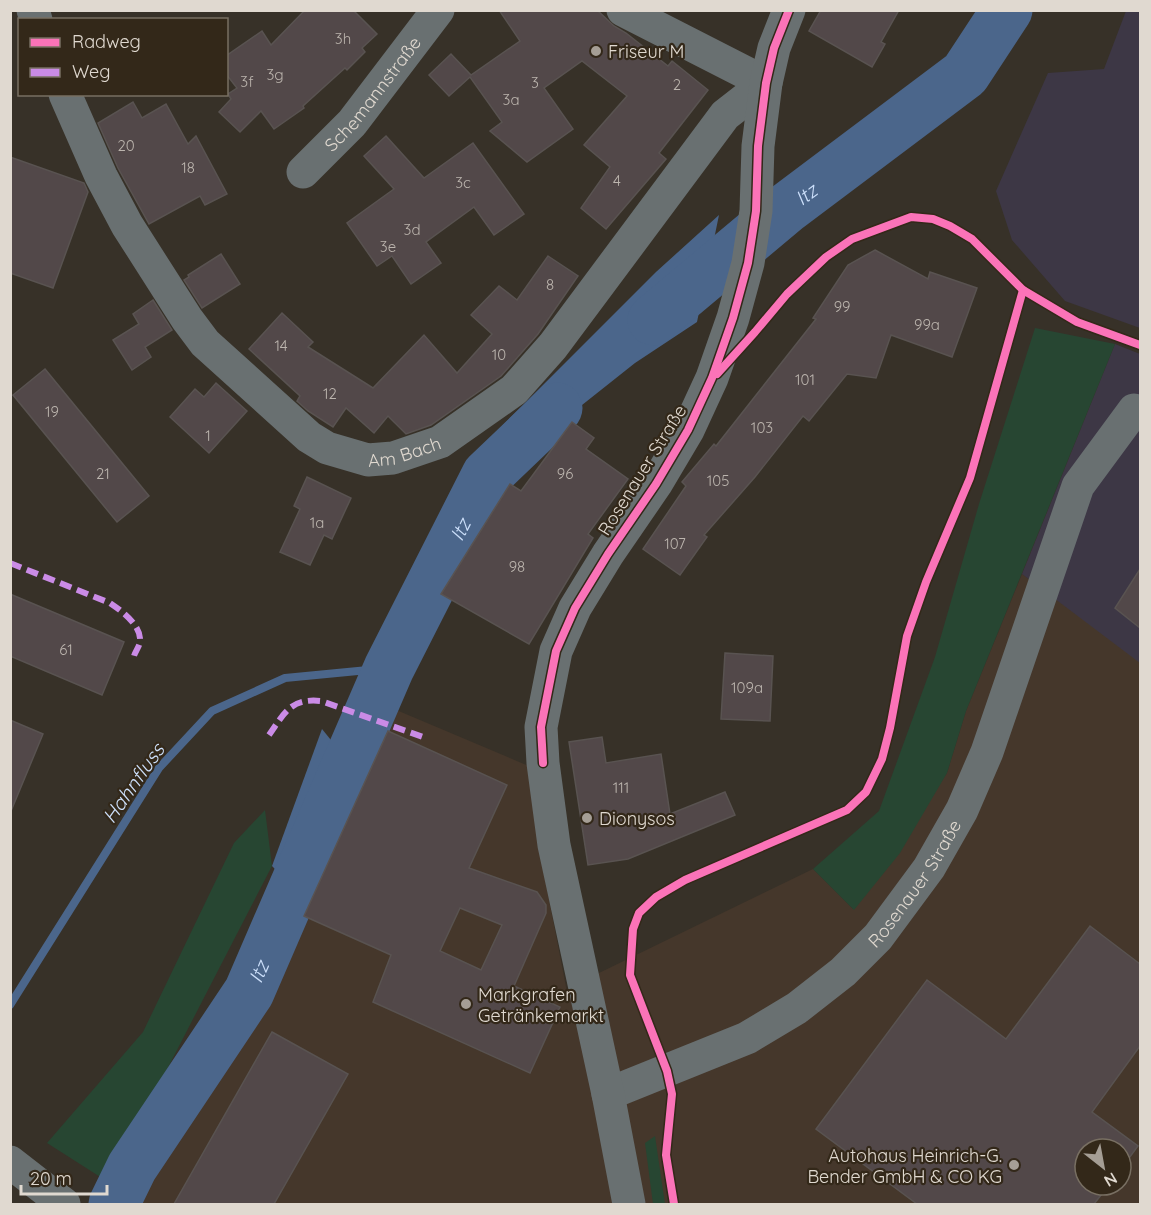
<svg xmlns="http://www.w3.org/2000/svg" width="1151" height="1215" font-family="Quicksand,sans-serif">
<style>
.commercial{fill:#45372b;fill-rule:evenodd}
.industrial{fill:#3d3745}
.green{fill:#274632}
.water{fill:#4b668b}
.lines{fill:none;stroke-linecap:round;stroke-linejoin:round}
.stream{stroke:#4b668b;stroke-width:8}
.river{stroke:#4b668b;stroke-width:51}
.building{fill:#524849;stroke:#595351;stroke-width:1.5;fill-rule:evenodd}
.minor{stroke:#697071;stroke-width:33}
.tertiary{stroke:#697071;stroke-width:33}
.quiet{stroke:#ca8be6;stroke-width:6;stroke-dasharray:12 6;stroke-linecap:butt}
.cycleway-casing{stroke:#332819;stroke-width:11}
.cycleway{stroke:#fb73b8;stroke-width:8}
.poi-dot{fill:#a59e95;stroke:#332819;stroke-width:2}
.labels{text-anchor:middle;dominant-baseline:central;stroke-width:4.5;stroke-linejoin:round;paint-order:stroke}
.number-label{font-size:15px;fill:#bcb5ae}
.poi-label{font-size:18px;fill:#e0d9d0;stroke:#332819;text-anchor:start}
.street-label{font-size:18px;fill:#e0d9d0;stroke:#332819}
.water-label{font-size:20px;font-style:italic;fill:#cde0fb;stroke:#332819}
</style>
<rect width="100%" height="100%" fill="#373128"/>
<!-- commercial -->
<path class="commercial" d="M1022,574L1140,661V1204H123V1197L375,701L531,767L538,843L568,997L599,973L813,869L853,909L947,773L966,711ZM1085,1149H1121V1185H1085Z"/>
<!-- industrial -->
<g class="industrial">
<path d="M1126,11H1140V328L1065,301L1012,240L996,191L1048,73L1104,69Z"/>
<path d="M1115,344L1140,354V663L1022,574Z"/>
</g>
<!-- green -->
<g class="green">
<path d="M1035,328L1115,344L966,711L947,773L900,853L854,910L813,869L879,811L935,657L979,504Z"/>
<path d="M265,810L272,866L145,1112L105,1180L47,1143L143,1032L234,843Z"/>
<path d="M655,1136L665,1204H653L645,1143Z"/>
</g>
<!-- water -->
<g class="water">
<path d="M719,215L697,322L635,363L519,455L509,473L502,426L656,272Z"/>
<path d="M322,729L353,767L305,900L272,866Z"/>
</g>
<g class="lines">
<!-- stream -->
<path class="stream" d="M10,1005L159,768L212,711L285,678L389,668"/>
<!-- river -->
<g class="river">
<path id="s1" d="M653,320L788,207L965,74L1007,10"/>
<path id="s2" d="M114,1204L132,1167L249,992L389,668L487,475L557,408"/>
</g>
</g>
<!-- building -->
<g class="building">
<path d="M305,10H353L377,34L362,48L365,52L347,70L345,68L303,106L304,108L274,129L261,111L240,132L219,112L231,99L228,94L237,88L226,74V56L262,31L271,45Z"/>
<path d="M499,10H597L614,26L626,33L668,66L672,61L708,90L659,153L666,159L606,229L581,208L610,167L584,145L627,96L582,61L544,88L573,129L527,162L490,131L502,122L470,77L449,96L429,75L451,54L471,75L520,41Z"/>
<path d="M821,10H899L881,42L885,44L872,67L809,31Z"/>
<path d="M133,102L142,118L166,104L188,144L196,136L227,194L205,205L200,196L149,224L118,168L98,123Z"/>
<path d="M386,136L424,178L473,143L524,214L494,235L474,207L426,242L441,263L411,284L392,256L377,266L347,223L394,189L364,156Z"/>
<path d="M10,157L84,183L88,192L53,288L10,273Z"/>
<path d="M875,250L928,279L930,272L977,288L952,357L891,335L876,378L847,374L809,421L803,416L755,477L704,535L707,537L680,575L643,549L686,486L682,482L714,444L716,446L816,319L813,318L848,265Z"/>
<path d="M221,254L240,284L202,308L184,280L189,277L188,275Z"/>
<path d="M548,256L578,276L538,334L501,376L431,425L406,434L388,416L374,433L346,408L333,427L308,411L297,401L300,396L249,349L282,313L313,342L308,347L373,388L424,335L457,373L492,334L471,315L499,286L517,300Z"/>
<path d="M153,300L172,330L145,347L151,357L132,370L113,340L139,324L133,314Z"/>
<path d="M45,369L149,496L117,522L13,395Z"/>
<path d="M216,383L247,411L209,453L170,417L195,389L204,397Z"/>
<path d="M572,422L594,438L586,449L628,479L588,534L593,538L529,644L441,594L510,484L521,491Z"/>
<path d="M307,477L351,498L332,539L324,535L310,565L280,552L300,509L294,506Z"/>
<path d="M1140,569V628L1115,608Z"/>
<path d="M10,594L124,642L102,695L10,656Z"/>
<path d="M725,653L773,656L770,721L721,719Z"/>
<path d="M10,720L43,734L11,811H10Z"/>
<path d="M388,731L507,785L469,868L537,892L546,905V913L514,986L560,1007L530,1073L373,1002L391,955L304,916ZM460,908L502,925L481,970L440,951Z"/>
<path d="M602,737L606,763L661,754L670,814L725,792L735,815L628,859L588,865L569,742Z"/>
<path d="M1090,926L1140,964V1046L1092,1112L1138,1146L1121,1169V1149H1085V1185H1109L1094,1204H917L816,1129L927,980L1006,1039Z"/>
<path d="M272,1032L348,1074L274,1204H174Z"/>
</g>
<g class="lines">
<!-- minor -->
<g class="minor">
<path d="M33,10L36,20"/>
<path id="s3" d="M65,94L101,176L127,225L187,319L205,343L309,437L327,448L368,460L393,458L440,442L514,390L553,346L725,115L766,83L623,10"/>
<path id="s4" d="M303,172L352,123L438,10"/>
<path id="s5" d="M608,1094L747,1038L797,1008L843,972L878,937L929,868L962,810L987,752L1078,486L1134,410"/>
<path d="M10,1162L64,1204"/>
</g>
<!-- tertiary -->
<path class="tertiary" d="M629,1204L608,1094L554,845L543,763L541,727L556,651L575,608L608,554L656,484L688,430L712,378L733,318L748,263L756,211L758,146L766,83L774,48L789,10"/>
<!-- quiet -->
<g class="quiet">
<path d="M10,563L110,603C122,611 142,626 140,642C139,647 135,652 134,656"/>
<path d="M269,735C285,712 291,698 321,701L423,737"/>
</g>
<!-- cycleway casing -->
<g class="cycleway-casing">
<g id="cycleway">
<path d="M717,374L755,332L787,294L826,257L852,239L911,217L933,219L950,226L972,239L1023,290L1077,322L1140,345"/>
<path d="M543,763L541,727L556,651L575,608L608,554L656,484L688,430L712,378L733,318L748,263L756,211L758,146L766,83L774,48L789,10"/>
<path d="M674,1204L666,1155L672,1094L667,1071L630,975L633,929L639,913L656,897L685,880L847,810L866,792L882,759L890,728L907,636L926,582L970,478L1023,290"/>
</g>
</g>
<!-- cycleway -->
<use href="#cycleway" class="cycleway"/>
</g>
<!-- markers -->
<g class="poi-dot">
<circle cx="596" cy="51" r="6"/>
<circle cx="587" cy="818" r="6"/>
<circle cx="466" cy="1004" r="6"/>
<circle cx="1014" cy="1165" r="6"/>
</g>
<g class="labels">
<!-- number labels -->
<g class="number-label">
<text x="343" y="38">3h</text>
<text x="275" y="74">3g</text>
<text x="247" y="81">3f</text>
<text x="535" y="82">3</text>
<text x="677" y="84">2</text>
<text x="511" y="99">3a</text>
<text x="126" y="145">20</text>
<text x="188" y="167">18</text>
<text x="617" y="180">4</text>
<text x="463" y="182">3c</text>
<text x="412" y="229">3d</text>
<text x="388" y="246">3e</text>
<text x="550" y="284">8</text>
<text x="842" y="306">99</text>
<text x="927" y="324">99a</text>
<text x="281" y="345">14</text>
<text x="499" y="354">10</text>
<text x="805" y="379">101</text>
<text x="330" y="393">12</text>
<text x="52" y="411">19</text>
<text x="762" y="427">103</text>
<text x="208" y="435">1</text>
<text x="103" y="473">21</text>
<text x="565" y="473">96</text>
<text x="718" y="480">105</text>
<text x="317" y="522">1a</text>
<text x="675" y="543">107</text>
<text x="517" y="566">98</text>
<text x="66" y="649">61</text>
<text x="747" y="687">109a</text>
<text x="621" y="787">111</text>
</g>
<!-- poi labels -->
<g class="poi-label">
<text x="608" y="51">Friseur M</text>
<text x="599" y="818">Dionysos</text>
<text x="478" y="994">Markgrafen<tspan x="478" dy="21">Getränkemarkt</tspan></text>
<text x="1002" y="1155" text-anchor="end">Autohaus Heinrich-G.<tspan x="1002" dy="21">Bender GmbH &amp; CO KG</tspan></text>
</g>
<!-- street labels -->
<g class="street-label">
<text stroke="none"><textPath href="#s4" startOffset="105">Schemannstraße</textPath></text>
<text stroke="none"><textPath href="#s3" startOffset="528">Am Bach</textPath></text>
<text transform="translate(642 470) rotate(-58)">Rosenauer Straße</text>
<text stroke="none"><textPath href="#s5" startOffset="381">Rosenauer Straße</textPath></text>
</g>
<!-- water labels -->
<g class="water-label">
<text stroke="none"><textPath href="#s1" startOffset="198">Itz</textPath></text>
<text stroke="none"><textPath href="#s2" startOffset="760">Itz</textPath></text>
<text transform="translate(133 783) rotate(-55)">Hahnfluss</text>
<text stroke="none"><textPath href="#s2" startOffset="274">Itz</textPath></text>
</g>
</g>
<!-- border -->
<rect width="1151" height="1215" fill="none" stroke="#e0d9d0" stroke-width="24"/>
<!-- legend -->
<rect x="18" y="18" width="210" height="78" fill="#332819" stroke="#786f62" stroke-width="1.5"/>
<rect x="30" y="38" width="30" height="9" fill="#fb73b8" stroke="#786f62" stroke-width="1.5"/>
<text x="72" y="48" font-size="18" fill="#e0d9d0">Radweg</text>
<rect x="30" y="68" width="30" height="9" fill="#ca8be6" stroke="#786f62" stroke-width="1.5"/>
<text x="72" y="78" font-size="18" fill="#e0d9d0">Weg</text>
<!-- north arrow -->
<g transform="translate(1103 1167) rotate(149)"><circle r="28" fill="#332819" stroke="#786f62" stroke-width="1.5"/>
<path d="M0-4.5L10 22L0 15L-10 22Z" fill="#a59e95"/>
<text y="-9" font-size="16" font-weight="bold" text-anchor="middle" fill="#e0d9d0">N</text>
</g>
<!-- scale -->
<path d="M21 1185v9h86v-9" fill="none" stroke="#e0d9d0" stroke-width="3"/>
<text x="30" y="1185" font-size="18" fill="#e0d9d0" stroke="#332819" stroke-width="4.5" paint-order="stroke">20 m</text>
</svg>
